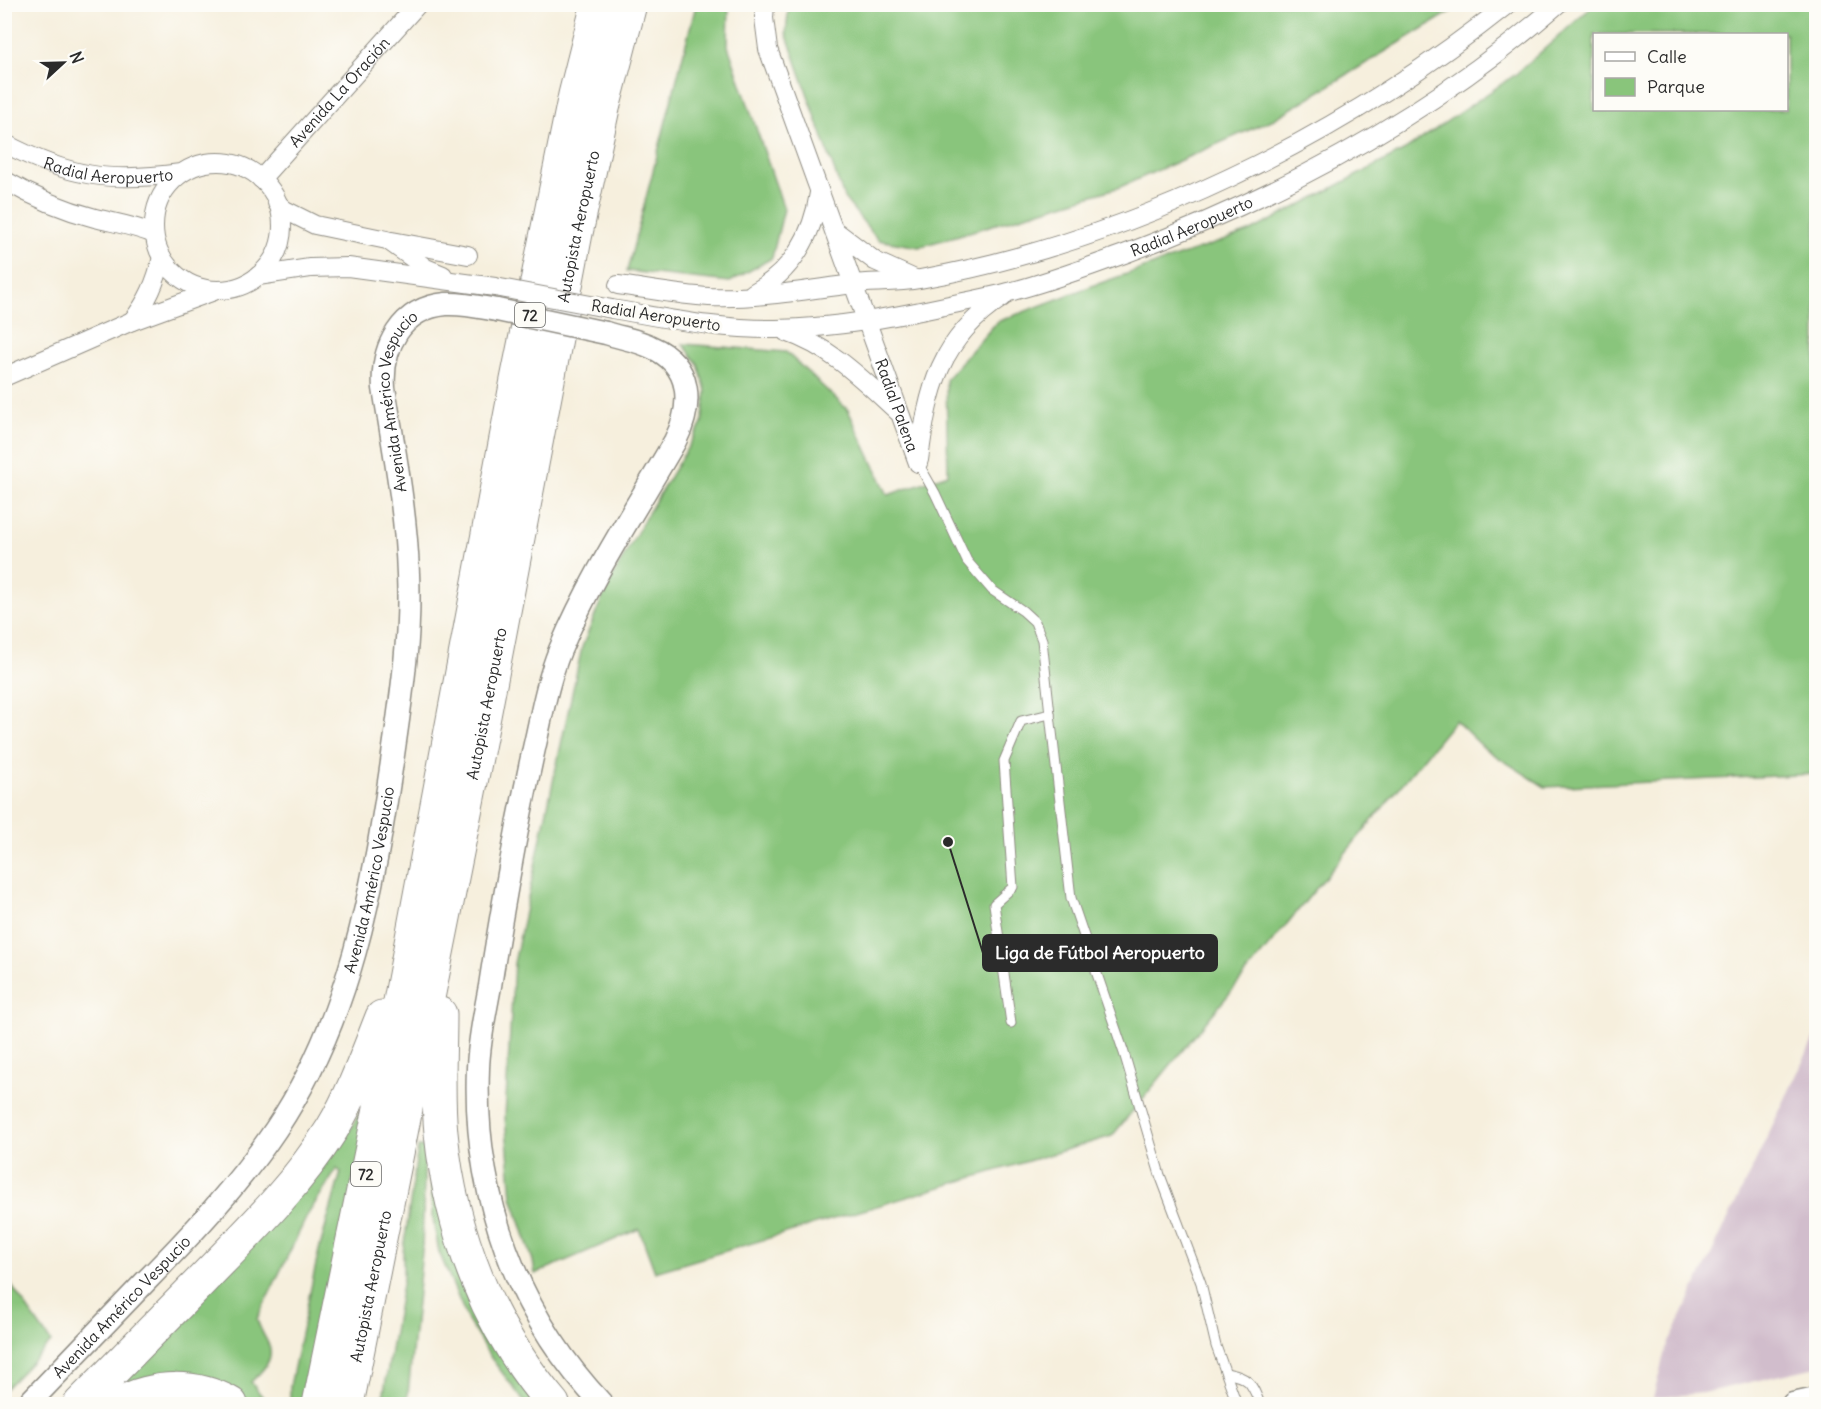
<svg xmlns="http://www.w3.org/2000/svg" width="1821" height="1409" font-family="Delius,sans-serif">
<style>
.industrial{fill:#d1bdcc}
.green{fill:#89c57b;stroke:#5a7853;stroke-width:1.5;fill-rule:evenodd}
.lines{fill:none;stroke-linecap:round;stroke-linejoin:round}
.service-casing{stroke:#908d84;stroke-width:11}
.minor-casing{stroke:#908d84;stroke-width:20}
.tertiary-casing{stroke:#908d84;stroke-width:25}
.motorway-casing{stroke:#908d84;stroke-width:35}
.service{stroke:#fff;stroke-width:9}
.minor{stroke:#fff;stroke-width:18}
.tertiary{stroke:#fff;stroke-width:22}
.motorway{stroke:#fff;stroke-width:33}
.minor-bridge-casing{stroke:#908d84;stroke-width:20;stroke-linecap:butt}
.tertiary-bridge-casing{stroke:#908d84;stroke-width:25;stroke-linecap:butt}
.minor-bridge{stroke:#fff;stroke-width:18}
.tertiary-bridge{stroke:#fff;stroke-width:22}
.labels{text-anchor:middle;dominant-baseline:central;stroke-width:6;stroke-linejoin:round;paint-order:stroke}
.shield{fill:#fdfcf7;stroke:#6a6a68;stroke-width:1.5}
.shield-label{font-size:15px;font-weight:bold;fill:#2b2b2b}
.street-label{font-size:16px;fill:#2b2b2b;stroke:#fdfcf7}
.leader{fill:none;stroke:#2b2b2b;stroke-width:2}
.callout-dot{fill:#2b2b2b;stroke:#fdfcf7;stroke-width:2}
.callout{fill:#2b2b2b;stroke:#2b2b2b;stroke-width:2}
.callout-label{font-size:18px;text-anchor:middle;font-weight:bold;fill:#fff}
</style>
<rect width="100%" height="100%" fill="#fdfcf7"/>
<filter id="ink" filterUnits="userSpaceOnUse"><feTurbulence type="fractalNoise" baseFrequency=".0167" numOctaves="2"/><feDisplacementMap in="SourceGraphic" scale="12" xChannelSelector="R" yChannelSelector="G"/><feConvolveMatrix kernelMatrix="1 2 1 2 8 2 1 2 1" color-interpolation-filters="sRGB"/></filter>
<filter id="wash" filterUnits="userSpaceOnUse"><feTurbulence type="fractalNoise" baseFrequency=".008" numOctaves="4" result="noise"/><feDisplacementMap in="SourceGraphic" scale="24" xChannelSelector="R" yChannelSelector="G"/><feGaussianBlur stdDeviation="1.35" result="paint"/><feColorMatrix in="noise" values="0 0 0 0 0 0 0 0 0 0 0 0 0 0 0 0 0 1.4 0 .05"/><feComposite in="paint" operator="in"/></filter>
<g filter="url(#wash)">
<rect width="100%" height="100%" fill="#f6efdd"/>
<!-- industrial -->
<path class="industrial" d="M1816,1034V1367L1703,1393L1653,1398L1665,1351Z"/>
<!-- green -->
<g class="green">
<path d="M789,4H1462V5L1274,119L1120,187L919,247L878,240L844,198L786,33Z"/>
<path d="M696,5H729L728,46L784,209L772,258L730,282L627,271Z"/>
<path d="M1594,5H1816V774L1545,787L1485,749L1455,720L1112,1136L655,1272L639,1229L535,1274L533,1261L512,1197L505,1117L514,963L582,647L605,591L645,518L702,424L706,391L698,364L683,344L786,352L848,410L888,495L948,474L946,379L997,322L1089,287L1249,232L1405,150L1516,74ZM1594,34H1786V110H1594Z"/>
<path d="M364,1105L376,1109L309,1404H290V1386L319,1250L341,1172L337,1169L308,1214L257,1319C259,1327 263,1334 267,1341C277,1358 263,1370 251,1382L268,1404H240L130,1391L120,1382L350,1130Z"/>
<path d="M418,1147H423L425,1150L422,1251L407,1404H382L403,1278V1252Z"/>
<path d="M430,1167L542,1404H526L491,1358L468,1321L439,1252L432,1214Z"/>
<path d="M4,1275L51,1342L5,1389H4Z"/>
</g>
</g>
<g filter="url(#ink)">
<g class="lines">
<!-- service casing -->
<g class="service-casing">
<g id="service">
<path d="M918,463L935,493L967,561L992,590L1023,611L1035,622L1042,640L1050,714"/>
<path d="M1011,1023L994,904L1013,887L1004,761L1021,721L1050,714L1071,898L1124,1053L1160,1175L1201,1283L1216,1346L1237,1404"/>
<path d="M1226,1373C1250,1378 1251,1382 1260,1404"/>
</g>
</g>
<!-- minor casing -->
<g class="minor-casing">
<g id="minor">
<path id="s1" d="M765,4L764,18L768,49L918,463"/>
<path id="s2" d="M4,143C68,177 110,183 181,173"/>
<circle cx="218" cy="226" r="64"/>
<path id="s3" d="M261,179L418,4"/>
<path d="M4,180C33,197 64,210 95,218C115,223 135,226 154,234"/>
<path d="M277,203L285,210L315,225L387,240L426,268L443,275"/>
<path d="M834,230L875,261L915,279"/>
<path d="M392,241L468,255"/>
<path d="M258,276L310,268L348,267L495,287"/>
<path d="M618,285C648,289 679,295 709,297C757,299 805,290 853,284C875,282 898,283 920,279C1131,241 1340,138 1508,4"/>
<path d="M753,293C792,272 813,235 819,193"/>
<path id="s4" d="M612,309C666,318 721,330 776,329C837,328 894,317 954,304C972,300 991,297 1009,292C1049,282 1088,267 1127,253C1282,195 1432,114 1558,4"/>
<path d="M132,321C148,301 156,282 162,257"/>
<path d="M786,332C831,347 863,380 897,411"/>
<path d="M4,377L132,321L214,291"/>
<path d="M919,460C928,389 939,339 1003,297"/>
</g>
</g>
<!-- tertiary casing -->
<g class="tertiary-casing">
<g id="tertiary">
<path id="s5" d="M28,1404C67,1363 107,1322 146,1281C193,1233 239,1184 276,1129C350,1019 373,890 392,762C401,699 411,638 408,574C406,511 394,450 384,388C381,347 401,308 446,304C463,303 480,307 497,310"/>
<path d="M602,1404C516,1313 473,1194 478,1068C479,1040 485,1013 490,986C496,946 503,907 510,868C518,823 527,779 537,735C543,707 549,677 560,650C591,576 635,510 675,441C693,405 693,365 651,347C637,340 621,338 606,333"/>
<path d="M1793,1404L1816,1399"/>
</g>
</g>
<!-- motorway casing -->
<g class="motorway-casing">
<g id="motorway">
<path d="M440,1014C440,1053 437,1094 441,1133C451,1233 488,1328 553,1404"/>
<path d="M80,1404C121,1362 163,1320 204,1278C250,1231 297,1185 332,1129C353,1094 367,1055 382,1017"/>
<path d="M119,1404C154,1385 196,1384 231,1404"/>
<path d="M319,1404L379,1113L517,380L575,95L598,4"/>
<path id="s6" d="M347,1404L480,737L576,233L603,108L630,4"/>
</g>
</g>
<!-- service -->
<use href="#service" class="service"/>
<!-- minor -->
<use href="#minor" class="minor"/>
<!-- tertiary -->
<use href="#tertiary" class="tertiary"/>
<!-- motorway -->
<use href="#motorway" class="motorway"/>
<!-- minor-bridge casing -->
<g class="minor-bridge-casing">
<path id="minor-bridge" d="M495,287L612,309"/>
</g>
<!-- tertiary-bridge casing -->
<g class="tertiary-bridge-casing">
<path id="tertiary-bridge" d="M497,310L606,333"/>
</g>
<!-- minor-bridge -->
<use href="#minor-bridge" class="minor-bridge"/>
<!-- tertiary-bridge -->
<use href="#tertiary-bridge" class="tertiary-bridge"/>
</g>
</g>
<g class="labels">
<!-- shield labels -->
<g class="shield">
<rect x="515" y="303" width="30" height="24" rx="4.5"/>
<rect x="351" y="1162" width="30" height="24" rx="4.5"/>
</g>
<g class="shield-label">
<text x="530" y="315">72</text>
<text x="366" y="1174">72</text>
</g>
<!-- street labels -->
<g class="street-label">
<text stroke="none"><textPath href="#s3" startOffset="117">Avenida La Oración</textPath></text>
<text stroke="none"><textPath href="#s2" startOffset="110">Radial Aeropuerto</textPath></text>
<text stroke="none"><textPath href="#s4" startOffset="596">Radial Aeropuerto</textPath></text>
<text stroke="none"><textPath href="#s6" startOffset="1200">Autopista Aeropuerto</textPath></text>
<text transform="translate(656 315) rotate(9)">Radial Aeropuerto</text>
<text stroke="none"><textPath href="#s1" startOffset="424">Radial Palena</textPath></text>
<text stroke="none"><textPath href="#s5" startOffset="1125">Avenida Américo Vespucio</textPath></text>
<text stroke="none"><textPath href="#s6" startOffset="714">Autopista Aeropuerto</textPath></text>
<text stroke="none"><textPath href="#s5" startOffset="639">Avenida Américo Vespucio</textPath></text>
<text stroke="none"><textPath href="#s6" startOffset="120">Autopista Aeropuerto</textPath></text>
<text stroke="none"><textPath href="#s5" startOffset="135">Avenida Américo Vespucio</textPath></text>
</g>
</g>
<!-- callouts -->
<path class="leader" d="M948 842L983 953"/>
<circle class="callout-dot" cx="948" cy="842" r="6"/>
<rect class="callout" x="983" y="935" width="234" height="36" rx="6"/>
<g class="callout-label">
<text x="1100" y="959">Liga de Fútbol Aeropuerto</text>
</g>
<!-- margin -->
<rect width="1821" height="1409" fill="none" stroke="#fdfcf7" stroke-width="24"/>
<!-- legend -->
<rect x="1593" y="33" width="195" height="78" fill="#fdfcf7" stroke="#a9a8a5" stroke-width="1.5"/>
<rect x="1605" y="52" width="30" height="9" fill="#ffffff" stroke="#a9a8a5" stroke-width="1.5"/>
<text x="1647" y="63" font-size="18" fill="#2b2b2b">Calle</text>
<rect x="1605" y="78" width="30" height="18" fill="#89c57b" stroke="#a9a8a5" stroke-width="1.5"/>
<text x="1647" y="93" font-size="18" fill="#2b2b2b">Parque</text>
<!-- north arrow -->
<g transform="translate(63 63) rotate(68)" stroke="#fdfcf7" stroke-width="4.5" paint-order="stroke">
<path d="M0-4.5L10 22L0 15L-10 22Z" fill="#2b2b2b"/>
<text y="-9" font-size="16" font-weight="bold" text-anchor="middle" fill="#2b2b2b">N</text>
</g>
</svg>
